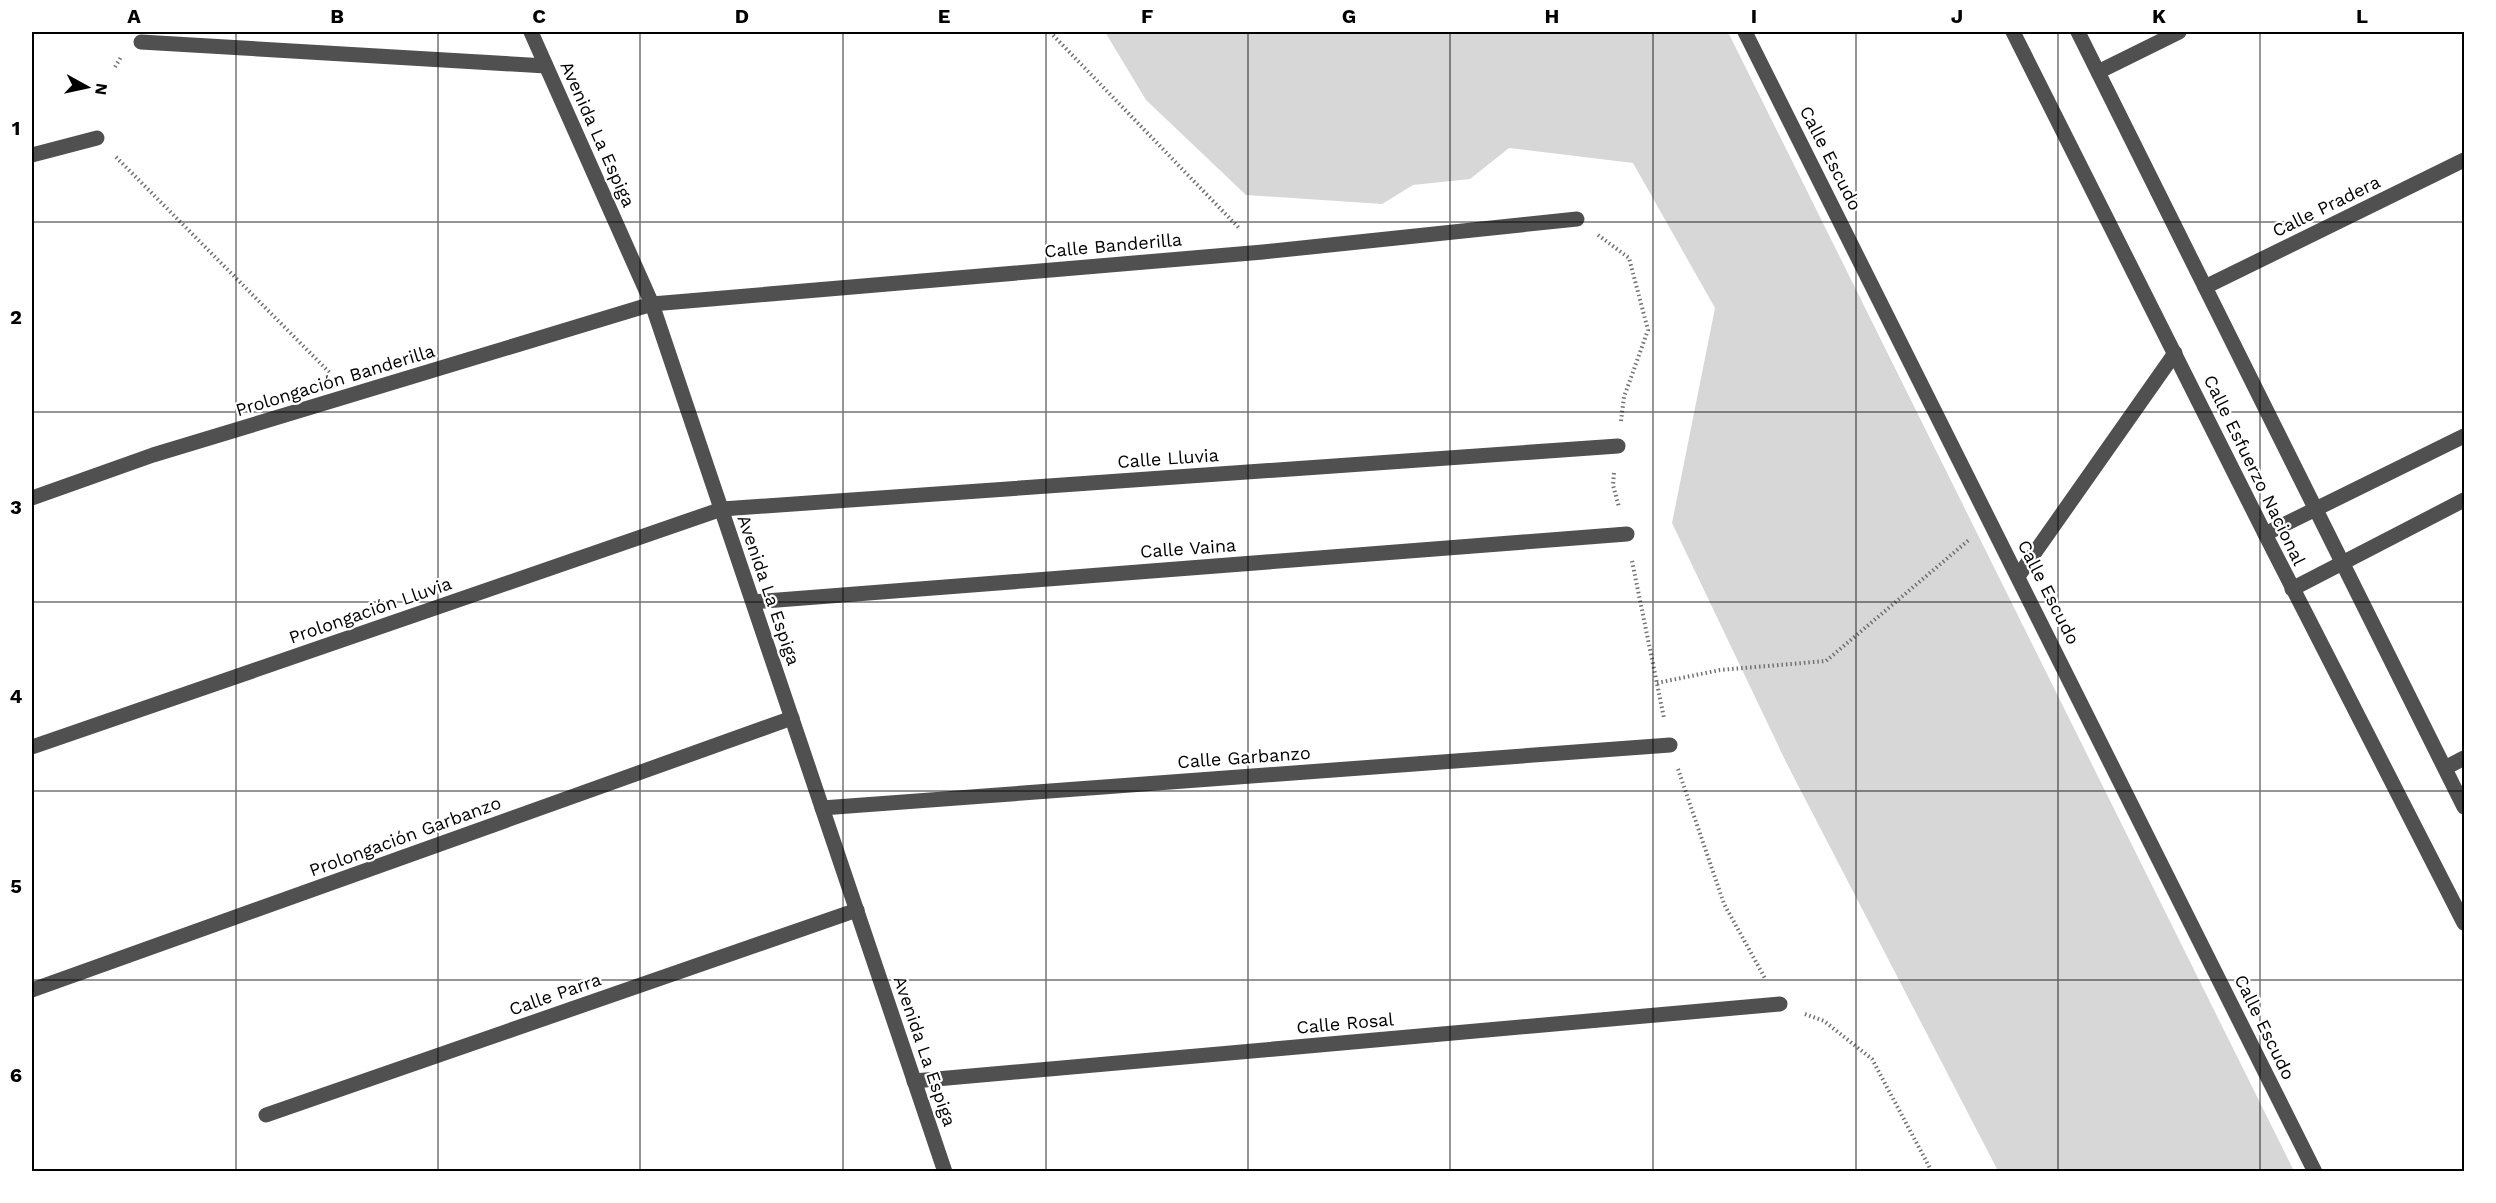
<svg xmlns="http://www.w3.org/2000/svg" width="2496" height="1203" font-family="'Work Sans',sans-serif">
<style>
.green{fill:#d7d7d7}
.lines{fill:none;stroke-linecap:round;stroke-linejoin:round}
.path{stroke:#727272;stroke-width:4;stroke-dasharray:1.5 3;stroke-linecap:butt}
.minor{stroke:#505050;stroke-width:15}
.grid{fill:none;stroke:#000;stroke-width:1.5;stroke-opacity:0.55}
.labels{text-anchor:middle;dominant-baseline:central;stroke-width:4.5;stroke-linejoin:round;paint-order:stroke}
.street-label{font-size:18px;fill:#000;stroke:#fff}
.neatline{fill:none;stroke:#000;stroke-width:2}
.grid-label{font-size:20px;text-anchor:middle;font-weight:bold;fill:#000}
</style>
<rect width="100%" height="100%" fill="#fff"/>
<!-- green -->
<path class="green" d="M1105,32H1728L2294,1171H1998L1787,764L1672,523L1715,308L1633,163L1509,148L1470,179L1413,185L1382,204L1246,195L1146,100Z"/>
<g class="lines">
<!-- path -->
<g class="path">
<path d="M1050,32L1239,228"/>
<path d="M115,67L121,57"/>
<path d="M116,157L330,373"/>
<path d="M1598,235L1629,258L1648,330L1624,397L1621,421"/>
<path d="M1614,473L1613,485L1619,507"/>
<path d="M1632,561L1664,718"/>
<path d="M1657,683L1720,670L1826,661L1970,539"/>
<path d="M1678,769L1724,904L1766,980"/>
<path d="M1805,1014L1824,1021L1872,1059L1932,1172"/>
</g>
<!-- minor -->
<g class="minor">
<path d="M531,32L652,304L945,1172"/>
<path d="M1745,32L2315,1172"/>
<path d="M2013,32L2265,534L2464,923"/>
<path d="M2078,32L2464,807"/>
<path d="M141,42L546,66"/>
<path d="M2098,72L2179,32"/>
<path d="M32,155L97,138"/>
<path d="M2205,287L2464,160"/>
<path d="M32,498L153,455L652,304L1263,252L1577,219"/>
<path d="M2265,534L2464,436"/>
<path d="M2019,575L2175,353"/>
<path d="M2292,589L2464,500"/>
<path d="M753,602L1627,534"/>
<path d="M32,747L722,509L1618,446"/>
<path d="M2445,768L2464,758"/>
<path d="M822,808L1670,745"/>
<path d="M32,990L792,718"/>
<path d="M914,1081L1780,1004"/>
<path d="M266,1115L857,910"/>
</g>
</g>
<!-- grid -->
<path class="grid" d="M236,32V1172M438,32V1172M640,32V1172M843,32V1172M1046,32V1172M1248,32V1172M1450,32V1172M1653,32V1172M1856,32V1172M2058,32V1172M2260,32V1172M32,222H2464M32,412H2464M32,602H2464M32,791H2464M32,980H2464"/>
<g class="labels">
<!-- street labels -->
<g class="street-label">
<text transform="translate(598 134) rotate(66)">Avenida La Espiga</text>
<text transform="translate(1831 158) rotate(63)">Calle Escudo</text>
<text transform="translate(2326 206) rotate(-26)">Calle Pradera</text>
<text transform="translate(1113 245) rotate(-5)">Calle Banderilla</text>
<text transform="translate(335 380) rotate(-17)">Prolongación Banderilla</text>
<text transform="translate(1168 458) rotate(-4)">Calle Lluvia</text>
<text transform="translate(2255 470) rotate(64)">Calle Esfuerzo Nacional</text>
<text transform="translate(1188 548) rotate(-4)">Calle Vaina</text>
<text transform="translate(769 590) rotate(71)">Avenida La Espiga</text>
<text transform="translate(2049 592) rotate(63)">Calle Escudo</text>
<text transform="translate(370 610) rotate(-19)">Prolongación Lluvia</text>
<text transform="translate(1244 757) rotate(-4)">Calle Garbanzo</text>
<text transform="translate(405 836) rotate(-20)">Prolongación Garbanzo</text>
<text transform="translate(555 994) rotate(-19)">Calle Parra</text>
<text transform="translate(1345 1023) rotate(-5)">Calle Rosal</text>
<text transform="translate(2265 1027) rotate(64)">Calle Escudo</text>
<text transform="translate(925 1051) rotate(71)">Avenida La Espiga</text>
</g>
</g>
<!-- border -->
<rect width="2496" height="1203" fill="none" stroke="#ffffff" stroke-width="66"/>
<!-- north arrow -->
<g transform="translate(87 87) rotate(98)" stroke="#ffffff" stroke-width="4.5" paint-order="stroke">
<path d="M0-4.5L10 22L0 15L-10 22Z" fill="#000000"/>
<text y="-9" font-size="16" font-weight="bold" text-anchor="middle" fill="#000000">N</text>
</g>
<rect x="33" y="33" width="2430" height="1137" class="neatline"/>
<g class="grid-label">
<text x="134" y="23">A</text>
<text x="337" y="23">B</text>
<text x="539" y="23">C</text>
<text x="742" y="23">D</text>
<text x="944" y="23">E</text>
<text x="1147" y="23">F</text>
<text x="1349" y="23">G</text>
<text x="1552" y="23">H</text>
<text x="1754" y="23">I</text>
<text x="1957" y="23">J</text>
<text x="2159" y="23">K</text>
<text x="2362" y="23">L</text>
<text x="16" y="135">1</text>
<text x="16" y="324">2</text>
<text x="16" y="514">3</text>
<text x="16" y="703">4</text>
<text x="16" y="893">5</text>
<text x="16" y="1082">6</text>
</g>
</svg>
